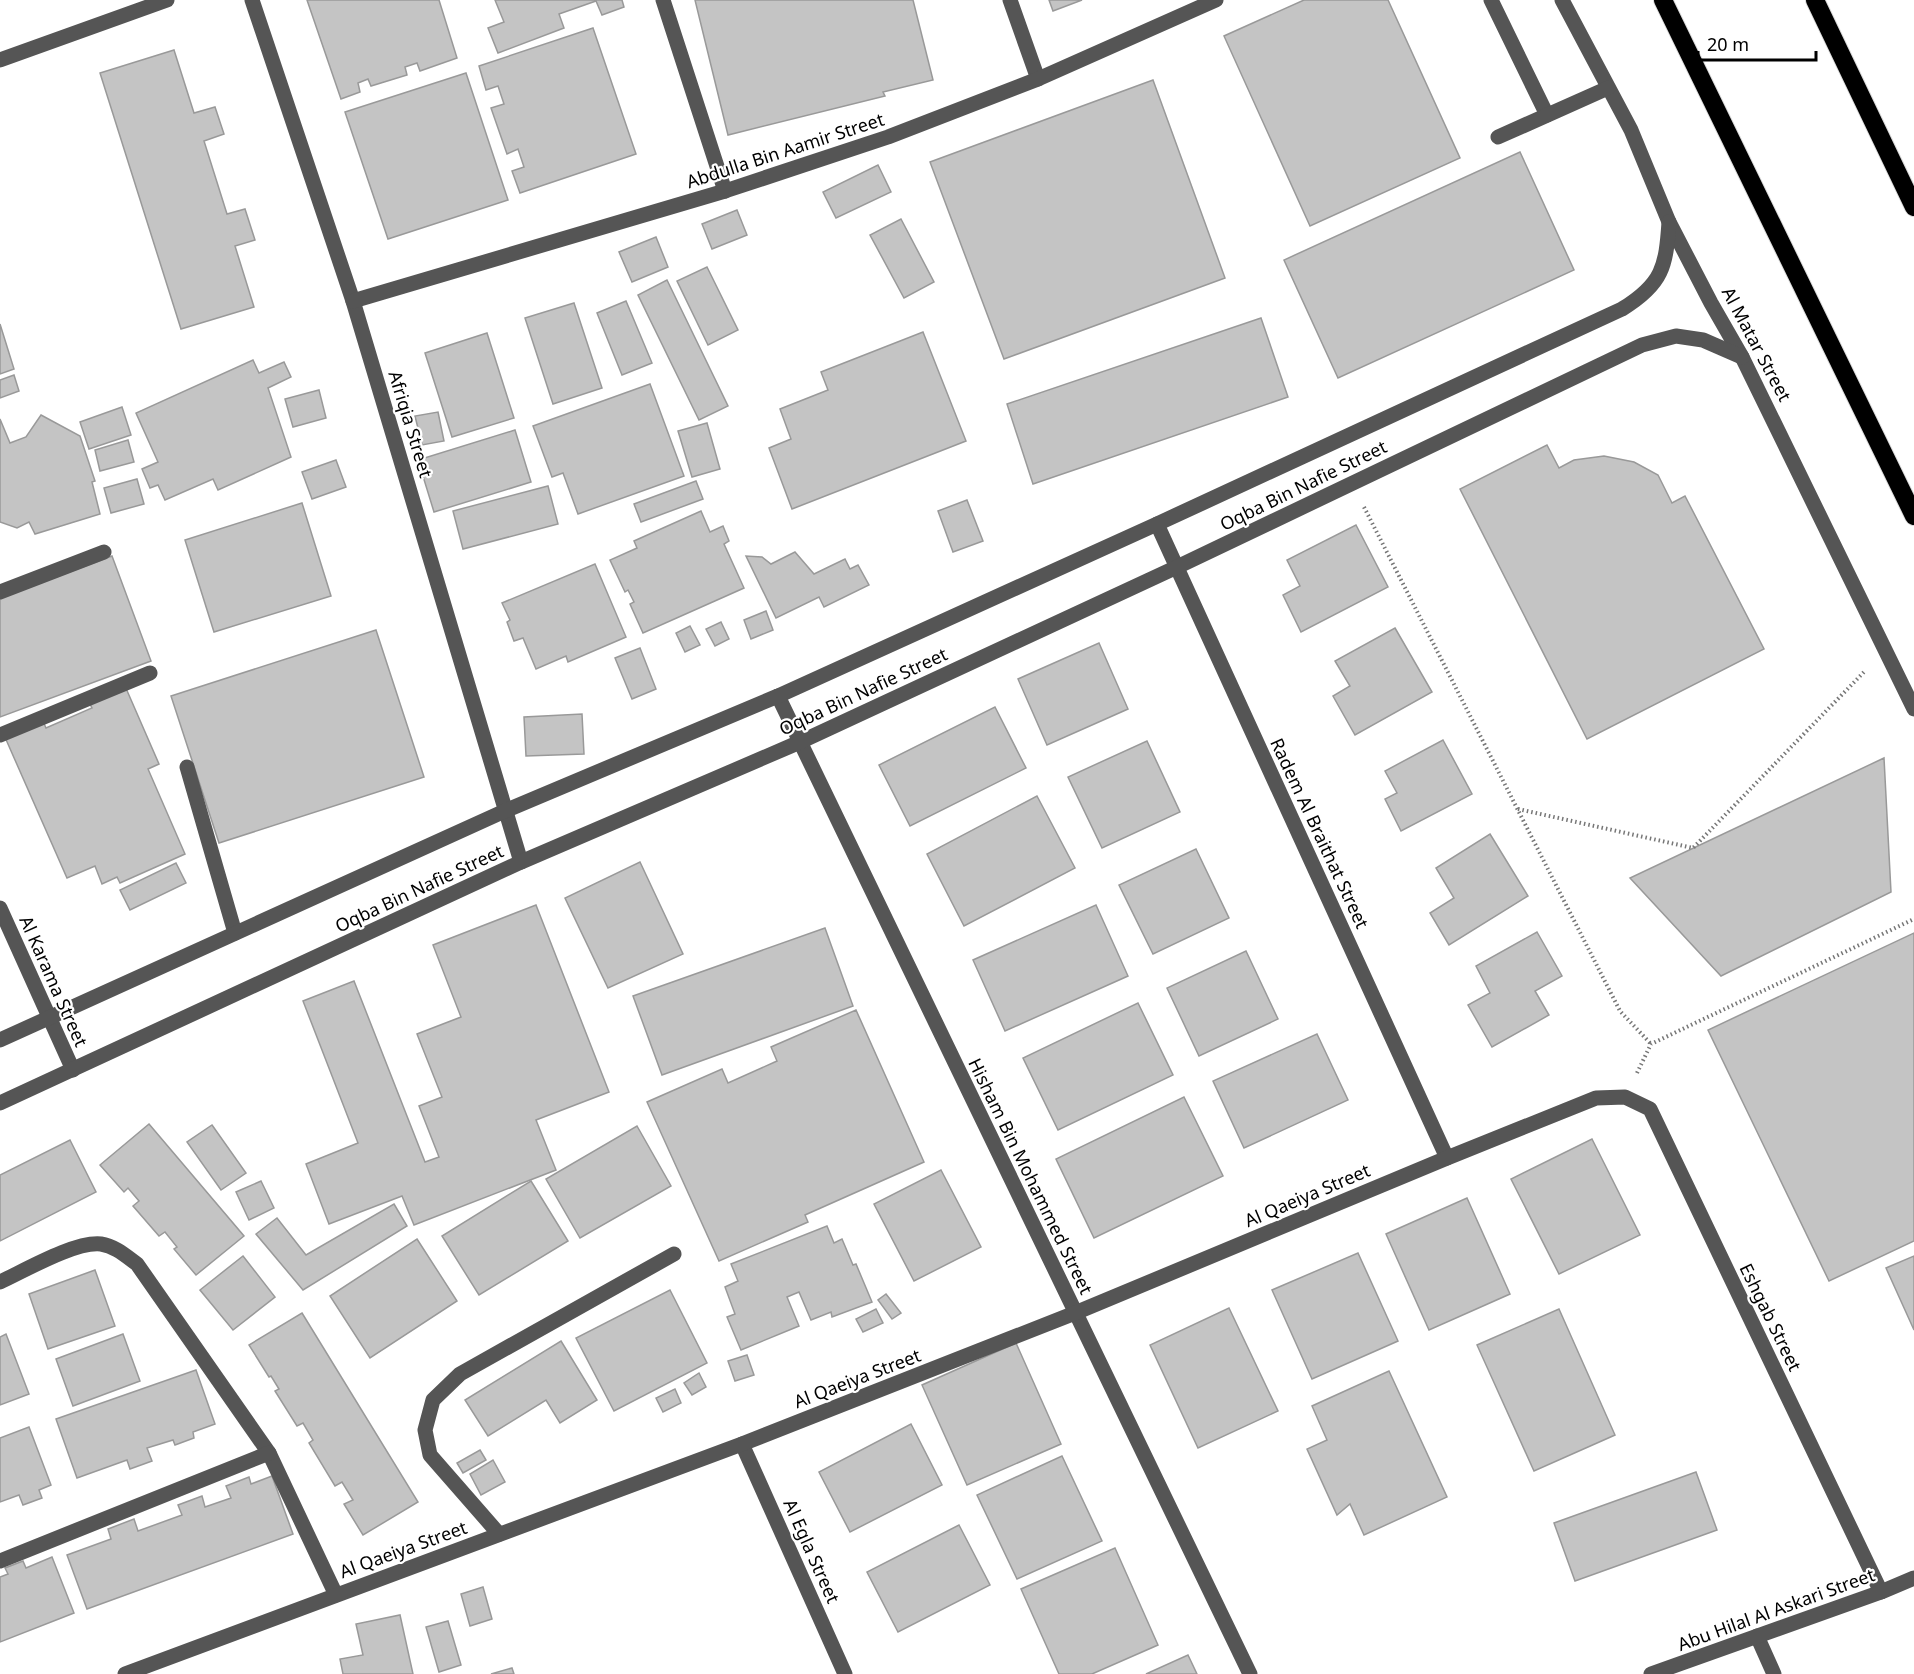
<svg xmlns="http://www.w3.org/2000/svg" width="1914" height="1674" font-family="'Noto Sans',sans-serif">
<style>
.building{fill:#c4c4c4;stroke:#999;stroke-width:1.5}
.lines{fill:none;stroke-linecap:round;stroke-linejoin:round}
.highway-casing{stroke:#dbdbdb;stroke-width:20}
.path{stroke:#777;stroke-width:4;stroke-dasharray:1.5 3;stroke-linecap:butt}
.minor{stroke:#555;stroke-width:15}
.highway{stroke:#000;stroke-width:18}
.labels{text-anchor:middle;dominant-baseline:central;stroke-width:4.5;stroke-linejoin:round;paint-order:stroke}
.street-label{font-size:18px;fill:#000;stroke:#fff}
</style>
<rect width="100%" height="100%" fill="#fff"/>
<!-- building -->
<g class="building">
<path d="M307,0H439L457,58L420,71L417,63L405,67L407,75L371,86L368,79L358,83L360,92L341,99Z"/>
<path d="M495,0H622L624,7L602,15L596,1L559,14L564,28L498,53L488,28L504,22Z"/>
<path d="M695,0H913L933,80L883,92L885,96L728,135Z"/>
<path d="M1049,0H1082L1053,11Z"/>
<path d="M1304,0H1388L1460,158L1310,226L1224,36Z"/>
<path d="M593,28L636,154L520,193L512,171L524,167L518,149L507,154L491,108L504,104L498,86L486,90L479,66Z"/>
<path d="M174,50L194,113L215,107L224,134L204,141L227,214L245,209L255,240L235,246L254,307L181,329L100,73Z"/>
<path d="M466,73L508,200L388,239L345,112Z"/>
<path d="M1153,80L1225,278L1004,359L930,162Z"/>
<path d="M1520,152L1574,270L1338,378L1284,260Z"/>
<path d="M878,165L891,192L836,218L823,192Z"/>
<path d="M737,210L747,235L712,249L702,224Z"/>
<path d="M901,219L934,282L904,298L870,235Z"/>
<path d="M656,237L668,267L632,282L619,252Z"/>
<path d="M707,267L738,330L708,345L677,281Z"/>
<path d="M667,280L728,406L699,420L638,295Z"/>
<path d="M626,301L652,363L622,375L597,313Z"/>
<path d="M574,303L602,388L553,404L525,318Z"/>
<path d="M1261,318L1288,397L1033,484L1007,404Z"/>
<path d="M0,324L14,369L0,374Z"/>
<path d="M923,332L966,441L792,509L769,448L791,439L780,409L828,390L821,372Z"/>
<path d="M487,333L514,418L452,437L425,353Z"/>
<path d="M253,360L259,373L284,362L291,377L268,388L291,457L218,490L213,479L165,500L158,485L150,488L142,469L158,462L136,413Z"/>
<path d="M14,375L19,391L0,398V380Z"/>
<path d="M650,384L684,476L578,514L563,473L552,477L533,426Z"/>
<path d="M319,390L326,418L293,427L285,399Z"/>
<path d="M122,407L131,435L89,449L80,422Z"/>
<path d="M438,412L444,441L422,445L415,416Z"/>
<path d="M41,415L80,436L95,481L92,482L100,514L35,534L29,522L17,528L0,522V419L10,443L26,437Z"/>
<path d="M707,423L720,469L692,477L678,431Z"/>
<path d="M515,430L531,482L434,512L418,460Z"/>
<path d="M128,440L134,462L100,471L95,450Z"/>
<path d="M1547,445L1559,468L1574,460L1604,456L1634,462L1658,475L1672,503L1685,496L1764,649L1587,739L1460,489Z"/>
<path d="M336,460L346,487L312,499L302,472Z"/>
<path d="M137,479L144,504L111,513L104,488Z"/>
<path d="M696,481L703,499L641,522L634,504Z"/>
<path d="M548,486L558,524L463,549L453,511Z"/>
<path d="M967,500L983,541L953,552L938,511Z"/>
<path d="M302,503L331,596L214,632L185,540Z"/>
<path d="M701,511L710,532L723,526L729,541L724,544L744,588L643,633L630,604L634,602L628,590L625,592L610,560L637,548L634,541Z"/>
<path d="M1356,525L1388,587L1301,632L1283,595L1300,586L1287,560Z"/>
<path d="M795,552L814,574L845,559L850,569L858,565L869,585L824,607L819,597L776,618L746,556L762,557L771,564Z"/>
<path d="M112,556L151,661L0,717V598Z"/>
<path d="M595,564L626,637L568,662L566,656L536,669L523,638L514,641L507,622L510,620L502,603Z"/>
<path d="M766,611L773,630L751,639L744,620Z"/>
<path d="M721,622L729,639L715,646L706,629Z"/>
<path d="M690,626L700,645L685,652L676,633Z"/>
<path d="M1395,628L1432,692L1355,735L1333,696L1350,686L1335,661Z"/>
<path d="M376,630L424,777L219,843L171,696Z"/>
<path d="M1099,643L1128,709L1047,745L1018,679Z"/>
<path d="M640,648L656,689L632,699L615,658Z"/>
<path d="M125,686L159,764L148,769L185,854L120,883L117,877L102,884L95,866L67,878L4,735L42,719L46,728L92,708L89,702Z"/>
<path d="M995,707L1026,768L910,826L879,765Z"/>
<path d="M582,714L584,754L526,756L524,717Z"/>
<path d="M1443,740L1472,794L1401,831L1385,799L1397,793L1385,771Z"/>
<path d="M1147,741L1180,812L1102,848L1068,777Z"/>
<path d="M1884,758L1891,892L1721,976L1630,878Z"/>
<path d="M1037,796L1075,868L964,926L927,854Z"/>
<path d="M1490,834L1528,896L1449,945L1430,913L1454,898L1436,868Z"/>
<path d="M1196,849L1229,918L1153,954L1119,885Z"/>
<path d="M640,862L683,954L608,988L565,898Z"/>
<path d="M176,863L186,883L130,910L120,890Z"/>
<path d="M536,905L609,1092L536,1120L556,1170L414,1225L402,1196L329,1224L306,1164L358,1143L303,1001L354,981L425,1162L439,1157L419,1106L442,1097L417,1034L461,1017L433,945Z"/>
<path d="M1096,905L1128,976L1005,1031L973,960Z"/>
<path d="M825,928L853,1006L662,1075L633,996Z"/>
<path d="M1537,932L1562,976L1535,991L1549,1015L1492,1047L1468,1005L1490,993L1476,966Z"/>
<path d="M1914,933V1241L1829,1281L1708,1030Z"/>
<path d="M1246,951L1278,1019L1199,1056L1167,988Z"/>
<path d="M1138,1003L1173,1075L1058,1130L1023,1058Z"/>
<path d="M856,1010L924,1162L805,1215L808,1222L719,1261L647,1102L722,1069L728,1083L777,1061L771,1047Z"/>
<path d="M1317,1034L1348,1100L1244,1148L1213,1081Z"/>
<path d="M1184,1097L1223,1176L1094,1238L1056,1159Z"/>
<path d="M149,1124L244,1236L196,1275L174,1249L177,1247L165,1232L159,1236L133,1206L139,1201L128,1188L124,1192L100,1165Z"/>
<path d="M212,1125L246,1173L221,1190L187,1142Z"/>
<path d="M637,1126L671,1186L580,1238L546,1179Z"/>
<path d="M1592,1139L1640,1235L1559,1274L1511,1179Z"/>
<path d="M70,1140L96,1192L0,1241V1175Z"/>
<path d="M941,1170L981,1247L914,1281L874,1204Z"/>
<path d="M261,1181L274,1208L249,1220L236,1192Z"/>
<path d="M531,1181L568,1241L479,1295L442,1236Z"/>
<path d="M1467,1198L1510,1294L1429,1330L1386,1234Z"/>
<path d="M394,1204L407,1226L303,1290L256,1234L277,1218L306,1255Z"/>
<path d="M827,1226L834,1243L842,1239L853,1265L856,1264L872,1302L832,1317L831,1312L811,1320L799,1292L787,1297L799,1326L741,1350L727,1317L735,1314L725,1287L738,1281L731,1264Z"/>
<path d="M417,1239L457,1301L370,1358L330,1296Z"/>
<path d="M1358,1253L1398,1341L1312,1379L1272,1290Z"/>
<path d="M243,1256L275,1297L233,1330L200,1290Z"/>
<path d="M1914,1256V1330L1886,1268Z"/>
<path d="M95,1270L115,1326L48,1349L29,1294Z"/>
<path d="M670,1290L707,1363L614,1411L576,1338Z"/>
<path d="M886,1294L901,1313L892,1319L878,1300Z"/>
<path d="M1229,1308L1278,1411L1198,1448L1150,1345Z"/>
<path d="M876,1309L883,1323L863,1332L856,1319Z"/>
<path d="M1559,1309L1615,1435L1534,1471L1477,1345Z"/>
<path d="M302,1313L418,1502L363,1535L344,1504L353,1500L342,1482L335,1486L309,1443L313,1440L303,1423L297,1426L275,1391L279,1389L271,1376L269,1377L249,1345Z"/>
<path d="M6,1334L29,1394L0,1405V1337Z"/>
<path d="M123,1334L140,1381L73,1406L56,1359Z"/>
<path d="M561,1341L597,1400L560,1423L546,1400L488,1436L465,1400Z"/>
<path d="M1016,1343L1061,1444L967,1485L922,1385Z"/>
<path d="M747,1355L754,1375L735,1381L728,1361Z"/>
<path d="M196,1370L215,1424L193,1432L194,1438L175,1445L173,1440L147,1448L152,1461L130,1469L127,1460L77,1478L56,1419Z"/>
<path d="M1389,1371L1447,1497L1364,1535L1350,1504L1337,1515L1307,1449L1327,1440L1312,1406Z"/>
<path d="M699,1373L706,1387L692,1395L684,1383Z"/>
<path d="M675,1389L681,1403L663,1412L656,1398Z"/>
<path d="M911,1424L942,1485L850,1532L819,1472Z"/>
<path d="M29,1427L51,1485L39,1490L42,1498L23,1505L19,1495L0,1502V1438Z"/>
<path d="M480,1450L486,1460L463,1473L457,1463Z"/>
<path d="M1062,1456L1102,1541L1017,1579L977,1495Z"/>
<path d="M493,1460L505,1482L481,1495L470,1474Z"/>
<path d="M1696,1472L1717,1530L1575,1581L1554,1523Z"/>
<path d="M272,1476L293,1534L87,1609L67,1555L111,1539L108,1529L134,1519L138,1531L182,1515L178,1505L202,1496L205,1507L231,1498L226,1486L249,1477L251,1484Z"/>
<path d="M959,1525L990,1585L898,1632L867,1572Z"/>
<path d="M1115,1548L1158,1645L1092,1674H1059L1021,1589Z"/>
<path d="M52,1557L74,1613L0,1642V1577L8,1574L5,1568L23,1561L26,1568Z"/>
<path d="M483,1587L492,1619L470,1626L461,1594Z"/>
<path d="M400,1615L413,1674H343L340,1659L363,1655L356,1624Z"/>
<path d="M448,1621L461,1665L439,1672L426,1627Z"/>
<path d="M1188,1655L1197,1674H1146Z"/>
<path d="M512,1668L514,1674H491Z"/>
</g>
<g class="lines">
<!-- highway casing -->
<g class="highway-casing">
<g id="highway">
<path d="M1663,0L1914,516"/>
<path d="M1815,0L1914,207"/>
</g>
</g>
<!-- path -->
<g class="path">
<path d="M1364,507L1620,1011L1651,1044"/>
<path d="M1518,809L1693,848L1864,672"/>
<path d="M1637,1073L1651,1044L1914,919"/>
</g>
<!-- minor -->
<g class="minor">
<path d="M252,0L353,301L521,862"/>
<path d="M663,0L725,191"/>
<path d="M1010,0L1038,79"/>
<path d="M1491,0L1547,115"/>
<path d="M1562,0L1631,130L1669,222L1711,303L1742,357L1914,709"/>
<path d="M0,60L167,0"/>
<path d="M1498,137L1608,88"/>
<path d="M353,301L725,191L888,137L1038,79L1216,0"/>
<path d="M1157,524L1447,1158"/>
<path d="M0,592L104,552"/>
<path d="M778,696L1250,1674"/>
<path d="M0,735L150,673"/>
<path d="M187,767L235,933"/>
<path d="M0,908L73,1070"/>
<path d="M0,1040L507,810L778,696L1157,524L1622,309C1663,284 1666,266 1669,222"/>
<path d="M0,1103L521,862L800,742L1177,567L1642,345L1676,336L1703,340L1742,357"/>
<path d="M0,1282C24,1271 75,1241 101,1244C115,1246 126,1256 137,1264L269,1453L336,1595"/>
<path d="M742,1444L845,1674"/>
<path d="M499,1534L430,1455L425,1430L433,1400L460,1374L674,1254"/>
<path d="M0,1561L269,1453"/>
<path d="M1757,1636L1774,1674"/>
<path d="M125,1674L742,1444L1075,1313L1447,1158L1596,1098L1625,1097L1650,1109L1881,1592"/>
<path d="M1651,1674L1881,1592L1914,1578"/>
</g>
<!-- highway -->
<use href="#highway" class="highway"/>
</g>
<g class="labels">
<!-- street labels -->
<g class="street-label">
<text transform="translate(785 150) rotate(-18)">Abdulla Bin Aamir Street</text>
<text transform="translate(1757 344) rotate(62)">Al Matar Street</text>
<text transform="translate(411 424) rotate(73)">Afriqia Street</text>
<text transform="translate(1303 485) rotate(-26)">Oqba Bin Nafie Street</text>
<text transform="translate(863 691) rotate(-25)">Oqba Bin Nafie Street</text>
<text transform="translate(1320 833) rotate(65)">Radem Al Braithat Street</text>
<text transform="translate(419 888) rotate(-25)">Oqba Bin Nafie Street</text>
<text transform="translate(54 981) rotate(66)">Al Karama Street</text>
<text transform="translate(1031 1176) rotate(64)">Hisham Bin Mohammed Street</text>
<text transform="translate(1307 1195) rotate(-23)">Al Qaeiya Street</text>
<text transform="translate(1771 1317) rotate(64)">Eshgab Street</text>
<text transform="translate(857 1378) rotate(-21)">Al Qaeiya Street</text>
<text transform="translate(403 1549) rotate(-20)">Al Qaeiya Street</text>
<text transform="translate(812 1551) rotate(66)">Al Egla Street</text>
<text transform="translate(1776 1609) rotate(-20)">Abu Hilal Al Askari Street</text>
</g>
</g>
<!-- scale -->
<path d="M1698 51v9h118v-9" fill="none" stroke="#000000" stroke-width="3"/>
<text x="1707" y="51" font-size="18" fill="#000000" stroke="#ffffff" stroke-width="4.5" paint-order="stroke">20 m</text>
</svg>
